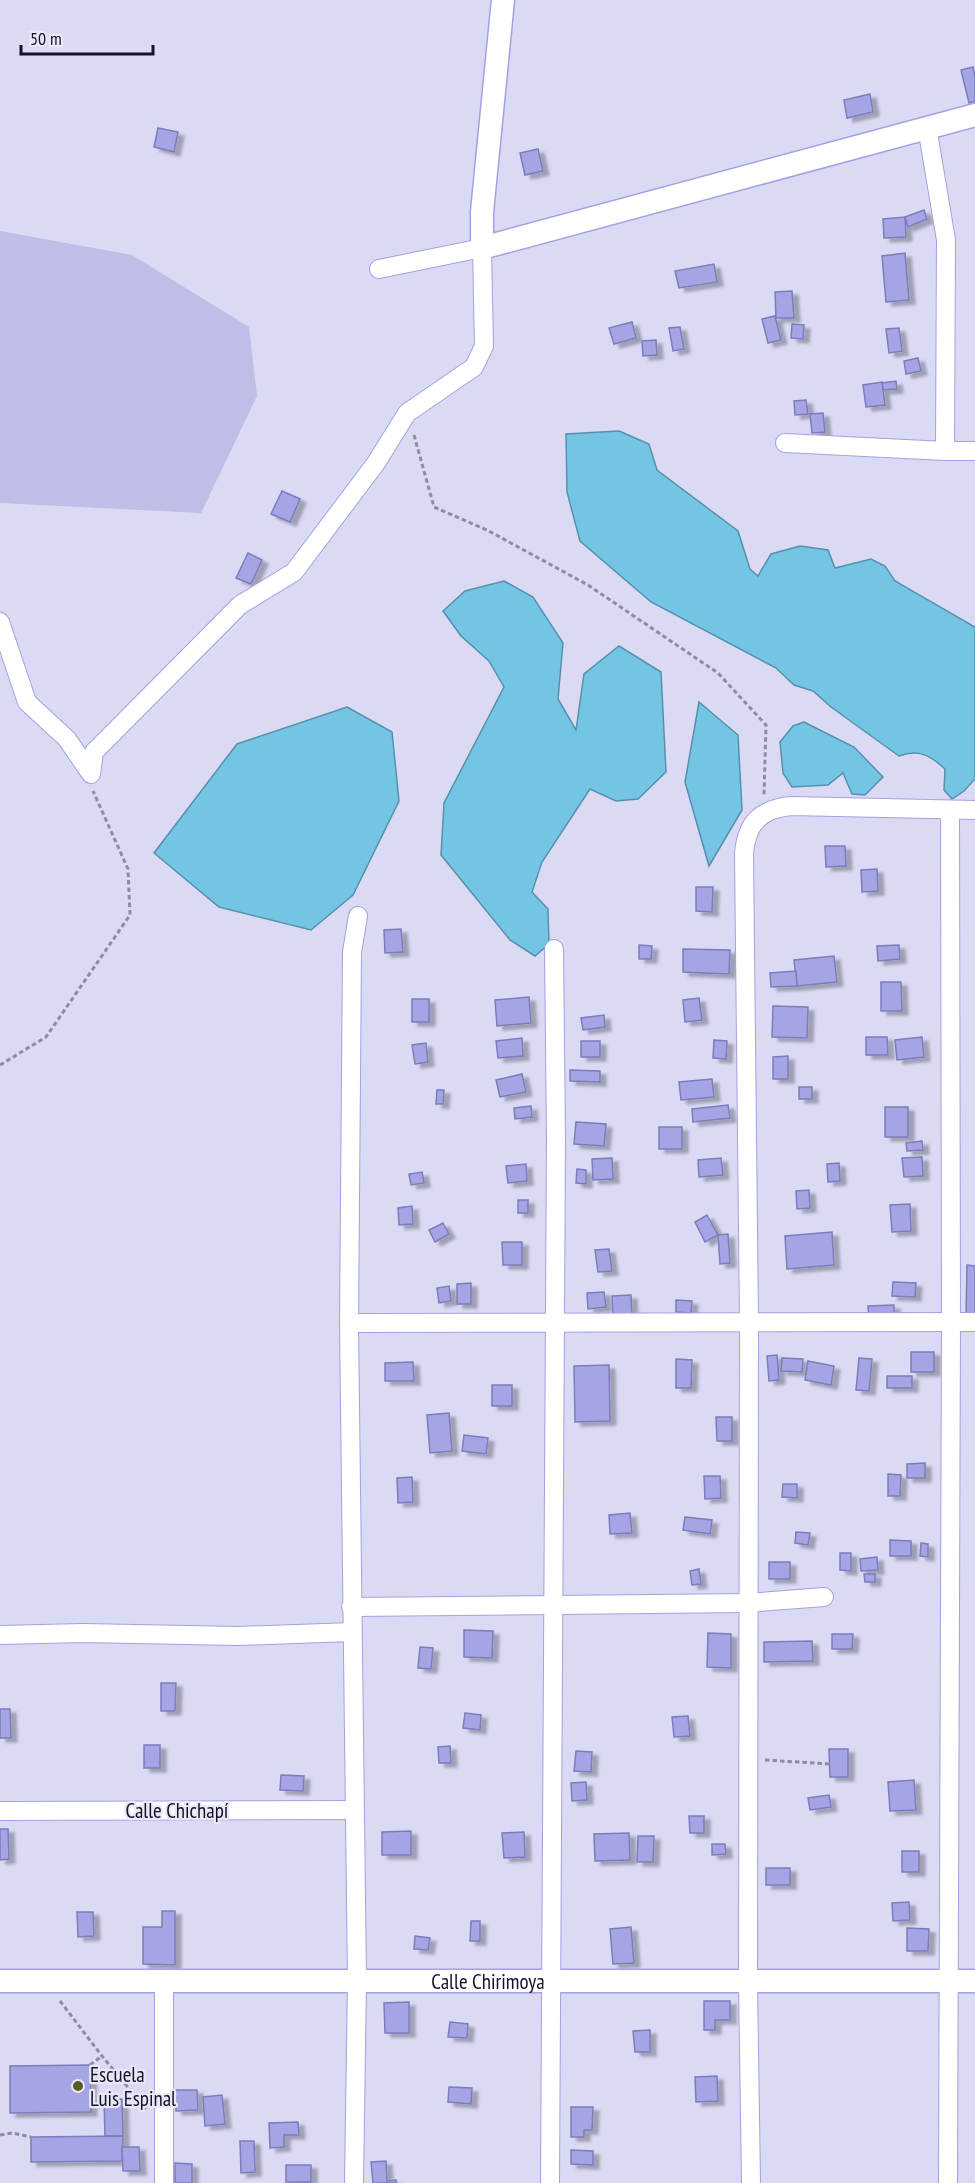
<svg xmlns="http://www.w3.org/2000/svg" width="975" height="2183" font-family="'PT Sans Narrow',sans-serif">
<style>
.green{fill:#bebee6}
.water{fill:#74c5e4;stroke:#5890ac;stroke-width:1.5}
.building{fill:#a5a4e5;stroke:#7e7cba;stroke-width:1.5;filter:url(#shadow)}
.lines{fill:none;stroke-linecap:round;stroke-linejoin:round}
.minor-casing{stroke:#a3a1e2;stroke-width:20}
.tertiary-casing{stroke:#a3a1e2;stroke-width:25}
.path{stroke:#8d8ca6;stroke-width:3;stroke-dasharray:4.5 3;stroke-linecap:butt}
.minor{stroke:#fff;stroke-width:18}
.tertiary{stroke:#fff;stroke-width:22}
.poi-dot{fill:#5e5a26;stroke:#e8e9f6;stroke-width:2}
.labels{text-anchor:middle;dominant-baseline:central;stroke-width:4.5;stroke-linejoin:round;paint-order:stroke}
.street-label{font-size:21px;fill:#15132b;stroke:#e8e9f6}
.poi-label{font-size:21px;fill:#15132b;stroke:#e8e9f6;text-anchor:start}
</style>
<defs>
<filter id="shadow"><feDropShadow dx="6" dy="4" stdDeviation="1.5" flood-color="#0004"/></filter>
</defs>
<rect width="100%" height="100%" fill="#dadaf5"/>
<!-- green -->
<path class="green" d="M0,231L132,255L249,327L257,396L201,513L0,503Z"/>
<!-- water -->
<g class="water">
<path d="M619,431L649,444L657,470L738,531L750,569L758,576L771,554L800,546L828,550L835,568L871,559L885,566L895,581L975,627V779L964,791L952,799L944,790L945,769C930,755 918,749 899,756L831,707L813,691L794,685L776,668L651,602L580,541L567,492L566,434Z"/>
<path d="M504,581L533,597L563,643L558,699L576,730L584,674L619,646L661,672L666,772L638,799L616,801L590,789L542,862L532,892L548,909L549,944L535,956L510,940L441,855L444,803L504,687L489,661L461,636L443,611L465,591Z"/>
<path d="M699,702L738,735L742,810L709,866L685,782Z"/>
<path d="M347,707L392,732L399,801L353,895L311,930L219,907L154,853L237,744Z"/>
<path d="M804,722L854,747L883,777L865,795L852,794L843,773L828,785L792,787L783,773L780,742L793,726Z"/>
</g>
<!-- building -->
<g class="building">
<path d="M973,67L975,77V101L969,103L961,70Z"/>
<path d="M870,94L873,112L847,118L844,100Z"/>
<path d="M158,128L178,132L174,152L154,147Z"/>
<path d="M538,149L543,171L525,175L520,153Z"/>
<path d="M924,210L927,219L908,227L905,217Z"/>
<path d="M905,217L906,237L884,238L883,219Z"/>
<path d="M905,253L909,300L886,302L882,256Z"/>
<path d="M714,264L717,282L679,288L675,271Z"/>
<path d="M792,291L794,318H776L775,292Z"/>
<path d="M775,316L781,340L768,343L762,319Z"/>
<path d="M632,322L636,338L614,344L609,328Z"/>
<path d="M792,324L804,325L803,339L791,338Z"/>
<path d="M680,327L684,349L673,351L669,328Z"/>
<path d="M899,328L902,351L889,353L886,329Z"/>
<path d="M656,340L657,355L643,356L642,341Z"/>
<path d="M918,358L921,371L906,374L904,361Z"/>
<path d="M896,381L897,389L883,390L882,383Z"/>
<path d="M882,382L885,405L866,407L863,385Z"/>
<path d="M806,400L808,414L795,415L794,401Z"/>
<path d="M823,413L825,432L812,433L810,414Z"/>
<path d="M282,491L300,499L290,522L271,514Z"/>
<path d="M248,553L262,560L251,584L236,578Z"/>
<path d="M825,846H845L846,866L826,867Z"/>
<path d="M877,869L878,891L862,892L861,870Z"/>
<path d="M696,887H713L712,912L696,911Z"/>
<path d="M401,929L403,952L385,953L384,930Z"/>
<path d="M639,945L652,946L651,959H639Z"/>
<path d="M899,945L900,959L878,961L877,946Z"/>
<path d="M683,949L730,950L729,974L683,972Z"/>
<path d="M834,956L837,982L797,986L794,960Z"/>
<path d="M796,971L797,986L771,987L770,973Z"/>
<path d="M881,982H901L902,1011H881Z"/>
<path d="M529,997L531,1023L497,1026L495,1000Z"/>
<path d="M699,998L702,1020L685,1022L683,1000Z"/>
<rect x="412" y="999" width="17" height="23"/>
<path d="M773,1006L808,1007L807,1038L772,1037Z"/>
<path d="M604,1015L605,1027L583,1030L581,1018Z"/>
<path d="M866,1037H887L888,1055H866Z"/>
<path d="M922,1037L924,1057L897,1060L895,1040Z"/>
<path d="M522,1038L523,1056L498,1058L496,1041Z"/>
<path d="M714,1040L727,1041L726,1059L713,1058Z"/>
<rect x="581" y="1041" width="19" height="16"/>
<path d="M426,1043L428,1062L415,1064L412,1045Z"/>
<path d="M788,1056V1079H773V1057Z"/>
<path d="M570,1070L600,1071V1082L570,1081Z"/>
<path d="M522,1074L526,1092L500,1097L496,1080Z"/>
<path d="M712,1079L714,1097L681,1100L679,1082Z"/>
<rect x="799" y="1087" width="13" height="12"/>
<path d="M437,1090H444L443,1104H436Z"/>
<path d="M728,1105L730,1118L693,1122L692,1109Z"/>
<path d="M531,1106L532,1117L515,1119L514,1108Z"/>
<rect x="885" y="1107" width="23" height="30"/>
<path d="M576,1122L606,1124L604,1146L574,1144Z"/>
<rect x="659" y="1127" width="23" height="22"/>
<path d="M922,1141L923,1150L907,1151L906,1143Z"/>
<path d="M922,1157L923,1176L904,1177L902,1158Z"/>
<path d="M612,1158L613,1179L593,1180L592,1159Z"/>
<path d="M721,1158L723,1175L699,1177L698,1160Z"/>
<path d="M839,1163L840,1181L828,1182L827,1164Z"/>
<path d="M526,1164L527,1181L508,1183L506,1166Z"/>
<path d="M577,1169L586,1170V1184L576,1183Z"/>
<path d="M422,1172L424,1183L411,1185L409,1174Z"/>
<path d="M809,1190L810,1208L797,1209L796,1191Z"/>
<rect x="518" y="1200" width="10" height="13"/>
<path d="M910,1204L911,1231L892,1232L890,1205Z"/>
<path d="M412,1206L413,1224L399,1225L398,1208Z"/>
<path d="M707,1215L718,1235L705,1242L695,1222Z"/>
<path d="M443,1223L449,1234L435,1242L429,1230Z"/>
<path d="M832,1232L834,1265L787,1269L785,1236Z"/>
<path d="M728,1234L730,1263L720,1264L718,1235Z"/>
<path d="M502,1242H522V1265H503Z"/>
<path d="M609,1249L612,1271L598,1272L595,1250Z"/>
<path d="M967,1265L975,1266V1316H966Z"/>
<path d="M893,1282L916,1283L915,1297L892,1296Z"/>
<path d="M471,1283V1304H457V1284Z"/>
<path d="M449,1286L451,1301L439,1303L437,1288Z"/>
<path d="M604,1292L606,1307L588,1309L587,1293Z"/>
<path d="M631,1295L632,1317L613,1318L612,1296Z"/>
<path d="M676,1300L692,1301L691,1313L676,1312Z"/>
<path d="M894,1305V1318L869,1319L868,1306Z"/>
<rect x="911" y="1352" width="23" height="20"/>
<path d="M777,1355L779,1380L769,1381L767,1356Z"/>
<path d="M782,1358L803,1359L802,1372L781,1371Z"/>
<path d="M859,1358L872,1359L869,1391L856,1390Z"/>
<path d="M676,1359L692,1360L691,1388H676Z"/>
<path d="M808,1361L834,1366L831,1385L805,1380Z"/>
<path d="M413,1362L414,1381H385V1363Z"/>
<path d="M609,1365L610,1421L575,1422L574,1366Z"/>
<rect x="887" y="1376" width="25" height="12"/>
<rect x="492" y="1385" width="20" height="21"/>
<path d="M449,1413L452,1451L430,1453L427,1415Z"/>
<path d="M716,1417H732V1441H717Z"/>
<path d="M464,1435L488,1438L486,1454L462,1451Z"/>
<path d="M925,1463V1478H907V1464Z"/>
<path d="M888,1474L901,1475L900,1496H888Z"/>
<path d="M704,1476H720L721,1498L705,1499Z"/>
<path d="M412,1477L413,1502L398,1503L397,1478Z"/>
<path d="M783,1484H797V1498L782,1497Z"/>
<path d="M630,1513L632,1533L610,1534L609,1515Z"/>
<path d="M685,1517L712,1520L710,1534L683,1530Z"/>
<path d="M796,1532L810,1533L808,1545L795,1543Z"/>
<path d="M890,1540L911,1541V1556H890Z"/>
<path d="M921,1543L928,1544V1557L920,1556Z"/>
<path d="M840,1553H851V1571L840,1570Z"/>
<path d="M877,1557L878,1570L861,1571L860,1559Z"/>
<rect x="769" y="1562" width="21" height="17"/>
<path d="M699,1569L701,1584L692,1585L690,1571Z"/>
<path d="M864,1574H875V1582H865Z"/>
<path d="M464,1630L493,1631L492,1658L464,1657Z"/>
<path d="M708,1633L731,1634V1668L707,1667Z"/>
<path d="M832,1634H853L852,1649H832Z"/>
<path d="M812,1641L813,1661L764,1662V1642Z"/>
<path d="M420,1647L433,1648L431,1669L418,1668Z"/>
<path d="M161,1683H176L175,1711H161Z"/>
<path d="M0,1709H10L11,1738H0Z"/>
<path d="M465,1713L481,1715L480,1730L463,1728Z"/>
<path d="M688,1716L690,1736L674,1737L672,1717Z"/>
<rect x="144" y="1745" width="16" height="23"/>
<path d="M450,1746L451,1763H439L438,1747Z"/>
<path d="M829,1749H848V1777H830Z"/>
<path d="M576,1751L592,1752L591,1772L574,1771Z"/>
<path d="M281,1775L304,1776L303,1791L280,1790Z"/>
<path d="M914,1780L916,1810L890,1811L888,1782Z"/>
<path d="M586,1782L587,1800L572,1801L571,1783Z"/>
<path d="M829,1795L831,1807L810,1810L808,1798Z"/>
<path d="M689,1816H704V1833H690Z"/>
<path d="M0,1829H8L9,1859L0,1860Z"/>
<path d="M411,1831V1855H382V1832Z"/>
<path d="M524,1832L525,1857L504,1858L502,1833Z"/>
<path d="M629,1833L630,1860L595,1861L594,1834Z"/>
<path d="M638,1836H654L653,1862H637Z"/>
<path d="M712,1844H725L726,1854L712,1855Z"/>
<rect x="902" y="1851" width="17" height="21"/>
<rect x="766" y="1868" width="24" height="17"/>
<path d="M909,1902L910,1920L893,1921L892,1903Z"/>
<path d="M162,1911H175V1965L143,1964V1927H162Z"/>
<path d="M77,1912H93L94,1936L78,1937Z"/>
<path d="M471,1921H480V1941H470Z"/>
<path d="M631,1927L634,1963L613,1964L610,1929Z"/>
<path d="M907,1928L929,1929L928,1951H907Z"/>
<path d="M415,1936L430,1938L428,1950L414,1949Z"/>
<path d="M704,2001H730V2020H715V2030H704Z"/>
<path d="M409,2002V2033H385L384,2003Z"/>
<path d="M450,2022L468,2024L467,2038L448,2037Z"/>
<path d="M650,2030V2052H635L633,2031Z"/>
<path d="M90,2065L91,2112L10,2113V2066Z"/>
<path d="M717,2076L718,2101L696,2102L695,2077Z"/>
<path d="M449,2087L472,2088L471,2104L448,2102Z"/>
<path d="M175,2090H197L198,2110L176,2111Z"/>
<path d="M222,2095L225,2124L205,2126L203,2097Z"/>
<path d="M122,2099L123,2136H105L104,2100Z"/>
<path d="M571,2107H593L592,2130H584V2137H571Z"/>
<path d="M298,2122L299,2135H284V2147L270,2148L269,2123Z"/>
<path d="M123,2136L122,2161L31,2162V2137Z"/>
<path d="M240,2141H254L255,2172L241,2173Z"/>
<path d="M122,2147H139L140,2171H123Z"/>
<path d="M571,2150L593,2151V2165L571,2164Z"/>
<path d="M386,2161L387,2181L396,2180L397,2183H373L371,2162Z"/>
<path d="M175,2163L192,2164V2183H175Z"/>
<rect x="286" y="2165" width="25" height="17"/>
</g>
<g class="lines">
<!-- minor casing -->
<g class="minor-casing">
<g id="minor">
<path d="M927,127L946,240L945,451H975"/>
<path d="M785,443L945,451"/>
<path d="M0,622L27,702L67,739L91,774L94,752L240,605L294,572L376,463L407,413L474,367L484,346L482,248L379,269"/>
<path d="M349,1323L975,1322"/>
<path d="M351,1607L747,1603L824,1597"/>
<path d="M0,1635L83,1633L238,1636L352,1632"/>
<path d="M0,1811L354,1810"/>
<path d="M164,1981V2183"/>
<path d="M354,2183L357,1981L349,1323L352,952L358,916"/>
<path d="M550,2183L556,1138L554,949"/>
<path d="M751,2183L748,1982L749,1322L744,853C747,822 761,809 791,806L975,810"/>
<path d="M948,2183L951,1322L950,810"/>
</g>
</g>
<!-- tertiary casing -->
<g class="tertiary-casing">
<g id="tertiary">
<path d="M503,0L482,212V248L975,115"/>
<path id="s1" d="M0,1981H975"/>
</g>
</g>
<!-- path -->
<g class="path">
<path d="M414,435L434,507L487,530L588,585L718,673L766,725L764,795"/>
<path d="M0,1065L46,1037L130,915L128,869L93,791"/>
<path d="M765,1760L830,1764"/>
<path d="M60,2001L102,2056L146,2109"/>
<path d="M90,2065L102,2056"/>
<path d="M0,2135L12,2133L31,2137"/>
</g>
<!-- minor -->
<use href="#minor" class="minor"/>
<!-- tertiary -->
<use href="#tertiary" class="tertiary"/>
</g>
<!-- markers -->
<circle class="poi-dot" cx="78" cy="2086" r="6"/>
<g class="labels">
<!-- street labels -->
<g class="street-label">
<text x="177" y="1810">Calle Chichapí</text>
<text stroke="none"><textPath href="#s1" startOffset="488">Calle Chirimoya</textPath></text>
</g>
<!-- poi labels -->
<g class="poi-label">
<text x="90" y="2074">Escuela<tspan x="90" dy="24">Luis Espinal</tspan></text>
</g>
</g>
<!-- scale -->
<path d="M21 45v9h132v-9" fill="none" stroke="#15132b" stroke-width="3"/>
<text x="30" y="45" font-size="18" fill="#15132b" stroke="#e8e9f6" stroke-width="4.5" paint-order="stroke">50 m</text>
</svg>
